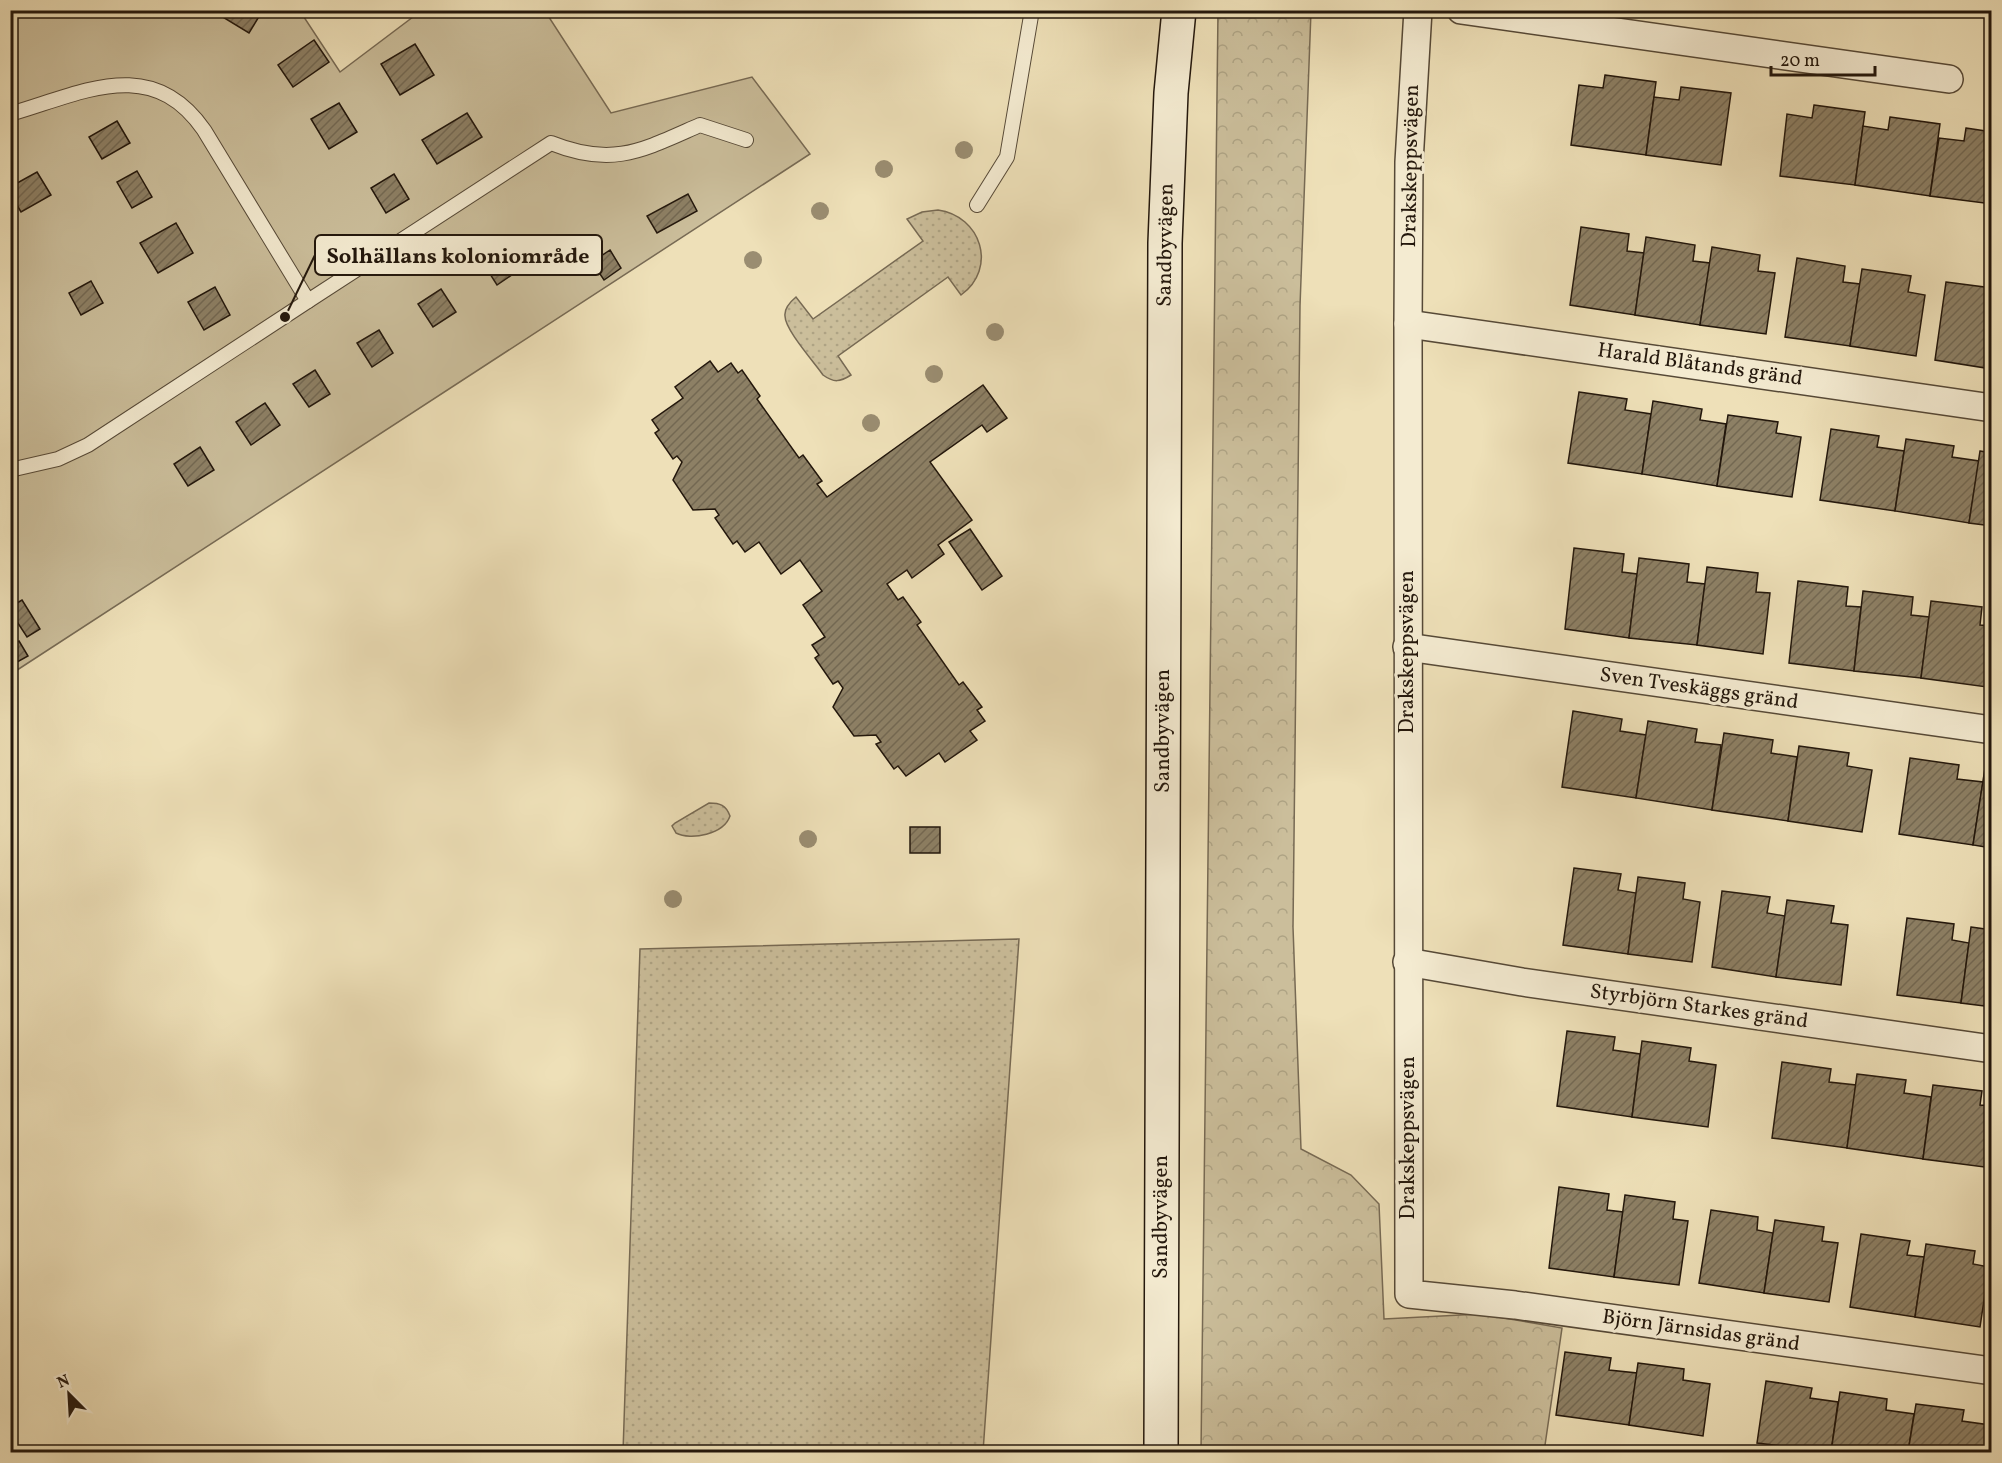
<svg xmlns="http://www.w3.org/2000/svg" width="2002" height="1463" font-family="Vollkorn,serif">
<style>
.grass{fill:url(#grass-dots);stroke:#776a54;stroke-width:1.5}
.forest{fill:url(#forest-crowns);stroke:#776a54;stroke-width:1.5}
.green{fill:#cbbe9b;stroke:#776a54;stroke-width:1.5}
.building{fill:url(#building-hatch);stroke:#23170c;stroke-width:1.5}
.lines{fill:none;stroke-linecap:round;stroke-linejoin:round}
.lane-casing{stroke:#564937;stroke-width:16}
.street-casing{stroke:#564937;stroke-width:30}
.secondary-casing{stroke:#23170c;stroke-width:36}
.lane{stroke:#f4ebd1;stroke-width:14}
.street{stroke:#f4ebd1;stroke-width:27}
.secondary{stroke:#f4ebd1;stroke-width:33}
.tree{fill:#9a8d71}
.labels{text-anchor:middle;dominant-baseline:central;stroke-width:6;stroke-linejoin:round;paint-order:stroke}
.street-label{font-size:21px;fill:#23170c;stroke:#f4ebd1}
.leader{fill:none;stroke:#23170c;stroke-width:2}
.callout-dot{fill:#23170c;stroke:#f4ebd1;stroke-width:2}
.callout{fill:#f4ebd1;stroke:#23170c;stroke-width:2}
.callout-label{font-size:22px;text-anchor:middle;font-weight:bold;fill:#23170c}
</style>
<defs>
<pattern id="grass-dots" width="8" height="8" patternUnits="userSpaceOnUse" patternTransform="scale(1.5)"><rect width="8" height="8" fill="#cbbe9b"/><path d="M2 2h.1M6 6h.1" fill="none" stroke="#aea384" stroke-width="1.8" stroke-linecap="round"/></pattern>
<pattern id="forest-crowns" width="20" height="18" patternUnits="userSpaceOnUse" patternTransform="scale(1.5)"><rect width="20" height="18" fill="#cbbe9b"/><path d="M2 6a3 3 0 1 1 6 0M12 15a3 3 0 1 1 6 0" fill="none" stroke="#aea384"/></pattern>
<pattern id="building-hatch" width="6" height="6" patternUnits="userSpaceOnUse" patternTransform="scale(1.5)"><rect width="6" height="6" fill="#8d8065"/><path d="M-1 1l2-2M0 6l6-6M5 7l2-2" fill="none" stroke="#736852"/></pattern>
</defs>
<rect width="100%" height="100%" fill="#eee0b8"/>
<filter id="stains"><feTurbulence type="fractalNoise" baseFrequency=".00333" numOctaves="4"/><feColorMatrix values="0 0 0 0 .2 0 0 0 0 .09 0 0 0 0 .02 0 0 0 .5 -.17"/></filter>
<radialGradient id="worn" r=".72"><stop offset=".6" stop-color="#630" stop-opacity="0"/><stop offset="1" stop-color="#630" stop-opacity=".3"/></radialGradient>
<!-- grass -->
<g class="grass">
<path d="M938,210C981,216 998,268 961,295L948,277L838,356L851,375C840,382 834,383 823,375C815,363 785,330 785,316C784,308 790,302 796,297L813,319L923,241L907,219L922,212Z"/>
<path d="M709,803C720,803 726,805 730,816C724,834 691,841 676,833L672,826L675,823Z"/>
<path d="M1019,939L983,1452H623L640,949Z"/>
</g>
<!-- forest -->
<path class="forest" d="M1218,11H1311L1300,306L1293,927L1301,1149L1351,1175L1379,1204L1384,1319L1480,1314L1562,1328L1544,1452H1201Z"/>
<!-- green -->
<path class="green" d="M11,11H300L340,72L421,11H545L611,113L752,77L810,154L11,674Z"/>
<!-- building -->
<g class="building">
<path d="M224,10H263L249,33L221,16Z"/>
<path d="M314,40L329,62L293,87L278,65Z"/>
<path d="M415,44L434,75L400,95L381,64Z"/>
<path d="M1605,75L1656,82L1646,155L1571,145L1579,85L1603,88Z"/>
<path d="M1681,87L1731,93L1721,165L1646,155L1654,97L1679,100Z"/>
<path d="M339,103L357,132L329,149L311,119Z"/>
<path d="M1814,105L1865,112L1855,185L1780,176L1787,114L1812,118Z"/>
<path d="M467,113L482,137L437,164L422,140Z"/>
<path d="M1890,117L1940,124L1930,196L1855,185L1863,126L1888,130Z"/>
<path d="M117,121L130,143L102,159L89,137Z"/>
<path d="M1966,128L1992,132V204L1930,196L1939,138L1964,141Z"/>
<path d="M137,171L152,197L132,208L117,182Z"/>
<path d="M37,172L51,195L21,212L10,193V187Z"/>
<path d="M394,174L409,199L386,213L371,188Z"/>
<path d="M688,194L697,211L657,233L647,216Z"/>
<path d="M176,223L193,253L158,273L140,243Z"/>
<path d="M1581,227L1629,234L1627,251L1644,253L1635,315L1570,305Z"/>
<path d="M1646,237L1695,245L1693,261L1710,263L1700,325L1635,315Z"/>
<path d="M1712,247L1760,255L1758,271L1775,273L1766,334L1700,325Z"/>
<path d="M505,248L519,270L497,285L483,263Z"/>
<path d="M610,250L621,268L604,280L592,262Z"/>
<path d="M1797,258L1845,266L1843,282L1860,284L1850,346L1785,337Z"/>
<path d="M1862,269L1911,276L1908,292L1925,295L1916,356L1850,346Z"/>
<path d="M91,281L103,303L81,315L69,293Z"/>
<path d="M1946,282L1992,288V369L1935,360Z"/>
<path d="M215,287L230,315L204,330L188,302Z"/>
<path d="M441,289L456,312L433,327L418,304Z"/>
<path d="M379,330L393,353L372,367L357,343Z"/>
<path d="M710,361L718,372L731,363L738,373L742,370L760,396L757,399L799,458L803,455L822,481L817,484L827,497L983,385L1007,418L987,432L982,425L930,462L972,520L938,545L944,554L912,578L907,570L887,584L898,600L903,597L921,622L917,625L959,685L963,682L982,707L977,710L985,721L970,731L977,740L945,762L939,753L906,776L898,766L894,769L876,744L881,742L876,735L854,736L833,707L843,688L838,681L833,684L815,658L819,655L812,645L825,637L803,605L822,591L800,560L781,574L759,542L745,552L737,541L733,544L715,518L719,515L715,509L693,510L673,480L682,462L677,456L673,459L655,433L659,430L652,420L683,398L675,387Z"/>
<path d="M315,370L330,394L309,407L293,384Z"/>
<path d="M1579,392L1627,399L1625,410L1651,414L1642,474L1568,463Z"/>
<path d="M1653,401L1702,409L1700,420L1726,424L1717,486L1642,474Z"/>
<path d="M265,403L280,425L251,445L236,422Z"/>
<path d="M1728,415L1778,422L1776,433L1801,437L1792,497L1717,486Z"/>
<path d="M1831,429L1879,436L1877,447L1904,451L1895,511L1820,500Z"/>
<path d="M1906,439L1954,446L1952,457L1979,461L1969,523L1895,511Z"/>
<path d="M200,447L214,470L188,486L174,464Z"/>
<path d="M1980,451L1992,453V526L1969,523Z"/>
<path d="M970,529L1002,576L982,590L949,542Z"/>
<path d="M1574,548L1624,554L1622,572L1637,574L1629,638L1565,629Z"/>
<path d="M1639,558L1689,564L1687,582L1705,584L1697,645L1629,638Z"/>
<path d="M1707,567L1758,573L1756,592L1770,593L1763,654L1697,645Z"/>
<path d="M1798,581L1848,587L1846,606L1861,607L1854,671L1789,663Z"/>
<path d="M1863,591L1913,597L1911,615L1929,617L1921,678L1854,671Z"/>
<path d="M22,600L40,629L27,637L10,611V607Z"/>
<path d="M1931,601L1982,607L1980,625L1992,626L1987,687L1921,678Z"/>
<path d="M19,641L28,656L10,666V646Z"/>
<path d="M1573,711L1622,719L1620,731L1646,735L1636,798L1562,787Z"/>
<path d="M1648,721L1697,729L1695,742L1721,745L1712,810L1636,798Z"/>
<path d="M1724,733L1773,740L1771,753L1797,757L1788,821L1712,810Z"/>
<path d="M1799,746L1849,753L1847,766L1872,770L1862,832L1788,821Z"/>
<path d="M1910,758L1959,765L1957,779L1983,782L1973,845L1899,834Z"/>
<path d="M1985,768L1992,769V848L1973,845Z"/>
<rect x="910" y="827" width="30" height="26"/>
<path d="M1574,868L1621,874L1618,890L1636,893L1628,954L1563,945Z"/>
<path d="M1638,877L1685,883L1683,899L1700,902L1692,962L1628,954Z"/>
<path d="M1722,891L1770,897L1767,913L1785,916L1776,977L1712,967Z"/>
<path d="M1787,900L1834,906L1831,923L1848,925L1841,985L1776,977Z"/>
<path d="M1907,918L1954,924L1952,940L1969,943L1961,1003L1897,995Z"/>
<path d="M1971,927L1992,930V1007L1961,1003Z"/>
<path d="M1567,1031L1615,1037L1613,1050L1640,1054L1632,1117L1557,1106Z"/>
<path d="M1642,1041L1691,1048L1689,1061L1716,1065L1708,1127L1632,1117Z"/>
<path d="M1782,1062L1831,1069L1829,1082L1856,1085L1847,1148L1772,1138Z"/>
<path d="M1857,1074L1906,1080L1904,1093L1931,1097L1923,1159L1847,1148Z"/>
<path d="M1933,1085L1982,1091L1980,1105L1992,1106V1168L1923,1159Z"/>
<path d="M1559,1187L1609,1194L1607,1210L1623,1212L1614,1277L1549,1268Z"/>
<path d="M1625,1195L1675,1202L1673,1219L1688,1221L1679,1285L1614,1277Z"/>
<path d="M1711,1210L1758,1217L1757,1230L1773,1233L1764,1293L1699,1283Z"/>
<path d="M1775,1220L1824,1227L1822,1241L1838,1243L1829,1302L1764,1293Z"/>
<path d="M1861,1234L1910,1241L1907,1255L1924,1257L1915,1317L1850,1307Z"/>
<path d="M1926,1244L1975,1251L1973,1264L1989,1267L1980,1327L1915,1317Z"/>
<path d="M1565,1352L1611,1358L1609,1370L1637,1373L1629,1425L1556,1415Z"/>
<path d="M1638,1363L1684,1369L1683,1380L1710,1384L1703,1436L1629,1425Z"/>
<path d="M1766,1381L1812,1388L1810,1398L1838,1402L1831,1452L1757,1443Z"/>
<path d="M1840,1392L1887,1399L1886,1410L1914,1414L1908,1452H1831Z"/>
<path d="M1916,1404L1964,1410L1962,1421L1990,1425L1985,1452H1908Z"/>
</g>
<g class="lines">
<!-- lane casing -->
<g class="lane-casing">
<g id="lane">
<path d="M10,114C83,93 151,54 204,130L308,301L551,143C613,168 643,150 700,125L746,140"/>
<path d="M977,205L1007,157L1032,10"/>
<path d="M10,470L58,459L88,445L308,301"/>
</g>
</g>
<!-- street casing -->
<g class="street-casing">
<g id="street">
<path d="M1418,10L1409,162L1408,324L1409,1294L1515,1305L1992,1371"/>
<path d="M1461,10L1949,79"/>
<path d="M1408,324L1992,408"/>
<path d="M1407,647L1992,730"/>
<path d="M1407,962L1522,982L1992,1049"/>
</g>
</g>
<!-- secondary casing -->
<g class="secondary-casing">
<path id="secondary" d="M1161,1452L1165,243L1171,93L1179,10"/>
</g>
<!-- lane -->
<use href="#lane" class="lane"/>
<!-- street -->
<use href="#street" class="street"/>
<!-- secondary -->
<use href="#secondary" class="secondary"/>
</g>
<!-- trees -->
<g class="tree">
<circle cx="964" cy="150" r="9"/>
<circle cx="884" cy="169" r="9"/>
<circle cx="820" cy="211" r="9"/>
<circle cx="753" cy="260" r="9"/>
<circle cx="995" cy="332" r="9"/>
<circle cx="934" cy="374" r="9"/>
<circle cx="871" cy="423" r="9"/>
<circle cx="808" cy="839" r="9"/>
<circle cx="673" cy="899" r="9"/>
</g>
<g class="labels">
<!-- street labels -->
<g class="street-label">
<text transform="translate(1411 166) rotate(-89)">Drakskeppsvägen</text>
<text transform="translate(1166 245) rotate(-89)">Sandbyvägen</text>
<text transform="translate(1700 365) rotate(8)">Harald Blåtands gränd</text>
<text transform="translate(1407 652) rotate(-90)">Drakskeppsvägen</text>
<text transform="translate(1699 689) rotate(8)">Sven Tveskäggs gränd</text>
<text transform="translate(1163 731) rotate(-90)">Sandbyvägen</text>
<text transform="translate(1699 1007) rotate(8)">Styrbjörn Starkes gränd</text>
<text transform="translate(1408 1138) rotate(-90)">Drakskeppsvägen</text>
<text transform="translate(1161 1217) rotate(-90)">Sandbyvägen</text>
<text transform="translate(1701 1331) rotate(8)">Björn Järnsidas gränd</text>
</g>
</g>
<!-- callouts -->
<path class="leader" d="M285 317L315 255"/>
<circle class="callout-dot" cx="285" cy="317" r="6"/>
<rect class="callout" x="315" y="235" width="287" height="40" rx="6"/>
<g class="callout-label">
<text x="458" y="263">Solhällans koloniområde</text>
</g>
<!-- margin -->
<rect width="2002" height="1463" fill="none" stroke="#eee0b8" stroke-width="36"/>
<rect x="12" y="12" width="1978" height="1439" fill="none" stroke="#23170c" stroke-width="3"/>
<rect x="18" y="18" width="1966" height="1427" fill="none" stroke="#23170c" stroke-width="1.5"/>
<!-- north arrow -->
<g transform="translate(69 1394) rotate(336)" stroke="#f4ebd1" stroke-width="4.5" paint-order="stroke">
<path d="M0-4.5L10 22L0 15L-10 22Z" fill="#23170c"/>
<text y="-9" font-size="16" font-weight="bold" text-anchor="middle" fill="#23170c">N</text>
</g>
<!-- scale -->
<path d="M1771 66v9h104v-9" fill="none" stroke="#23170c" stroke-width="3"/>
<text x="1780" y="66" font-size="18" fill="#23170c" stroke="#f4ebd1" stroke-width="4.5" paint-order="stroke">20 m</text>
<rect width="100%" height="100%" filter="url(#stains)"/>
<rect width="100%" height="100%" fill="url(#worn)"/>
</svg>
